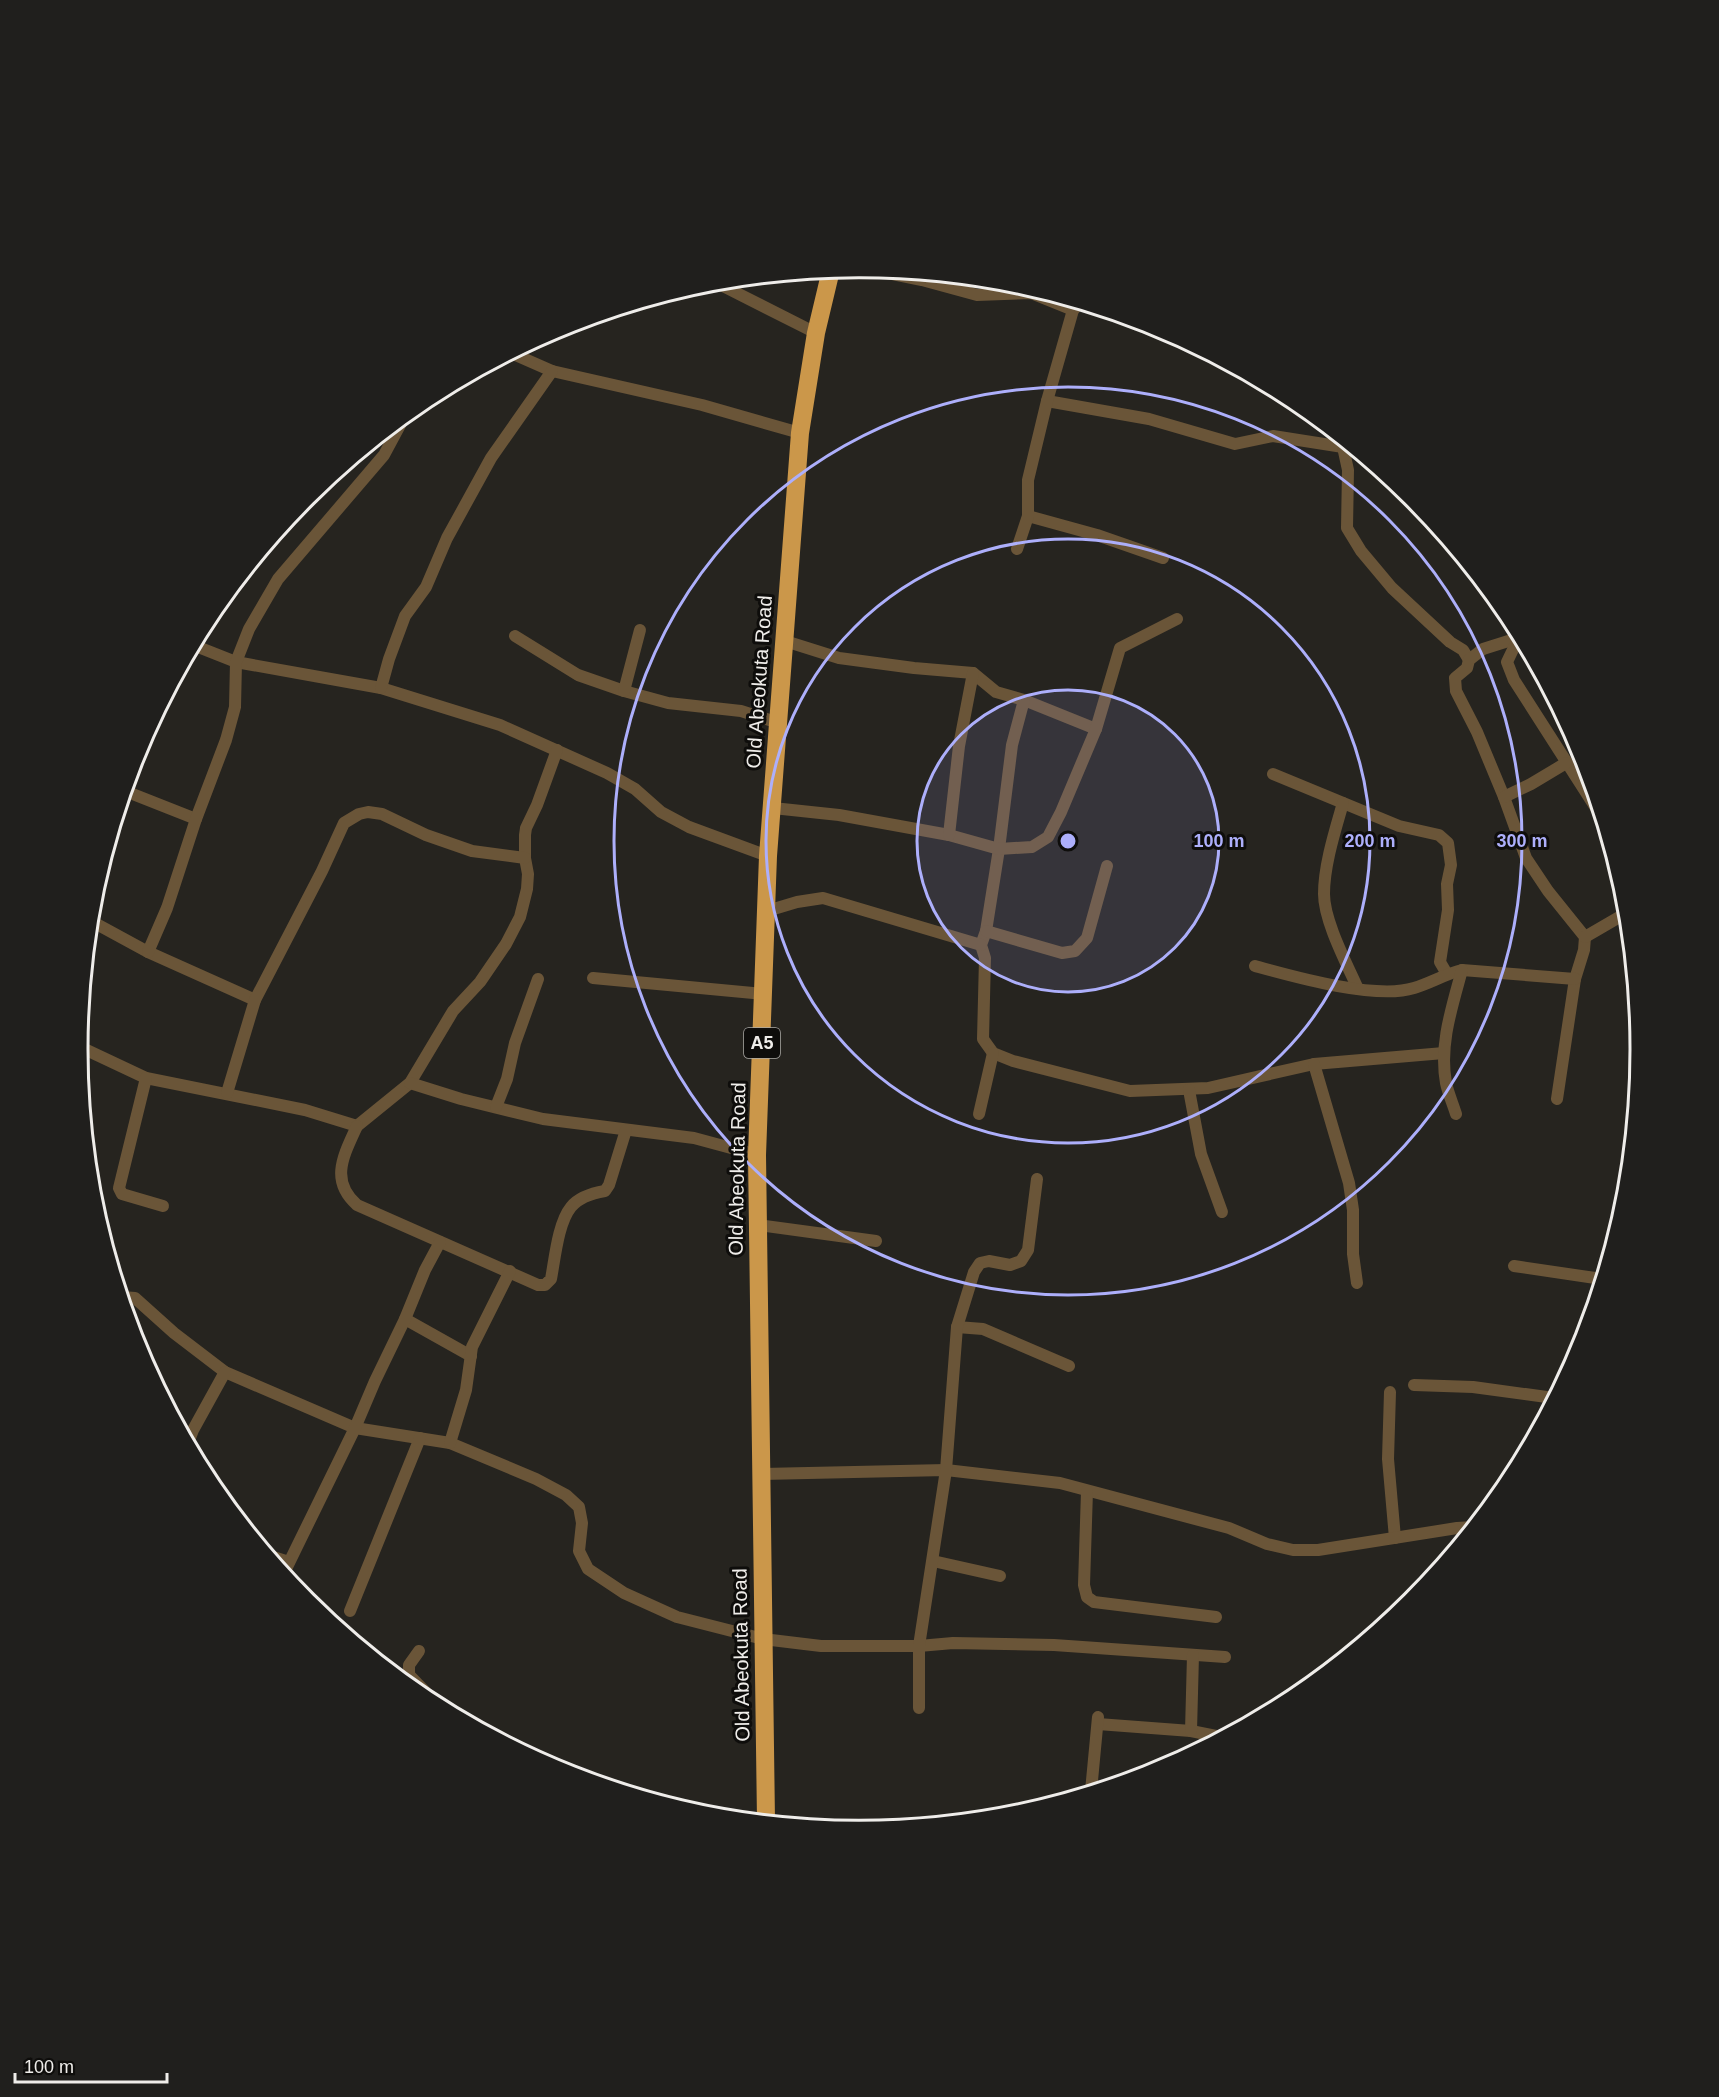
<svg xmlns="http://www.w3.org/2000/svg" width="1719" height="2097" font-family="Arial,sans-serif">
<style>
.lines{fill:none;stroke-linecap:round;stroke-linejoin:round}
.minor{stroke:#6a5538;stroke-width:12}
.highway{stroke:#cb974a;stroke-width:18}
.ring{fill:none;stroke:#adaffb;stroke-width:3}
.labels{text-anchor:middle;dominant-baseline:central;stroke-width:6;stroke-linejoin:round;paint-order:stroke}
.shield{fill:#0e0d0b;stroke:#acaaa7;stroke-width:1.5}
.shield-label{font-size:18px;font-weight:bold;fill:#efedea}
.street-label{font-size:20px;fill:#efedea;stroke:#0e0d0b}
.rim{fill:none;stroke:#efedea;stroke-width:3}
.centre{fill:#adaffb;stroke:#0e0d0b;stroke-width:3}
.ring-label{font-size:18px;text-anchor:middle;font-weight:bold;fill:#adaffb;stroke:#0e0d0b;stroke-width:6;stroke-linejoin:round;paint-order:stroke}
</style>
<rect width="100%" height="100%" fill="#26241f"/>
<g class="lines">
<!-- minor -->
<g class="minor">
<path d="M858,267L922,280L977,295L1031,293L1073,310L1080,303"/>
<path d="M713,281L816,333"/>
<path d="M511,353L552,371L702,405L800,433"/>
<path d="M1047,401L1149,419L1235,444L1273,436L1343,447L1348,443"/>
<path d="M1343,447L1348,470L1347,528L1361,551L1392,588L1450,642L1463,650L1469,660"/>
<path d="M1028,516L1097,535L1163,558"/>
<path d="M1017,549L1028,516V480L1047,401L1073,310"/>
<path d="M515,636L578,675L624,691L668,703L741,711L779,723"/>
<path d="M1521,637L1483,649L1469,660L1467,668L1455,678L1456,691L1477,732L1504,797L1526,858L1548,891L1585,937L1584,950L1575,979L1557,1099"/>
<path d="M1518,639L1507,662L1514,680L1603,819"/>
<path d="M785,641L839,658L914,668L973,673L996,692L1024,700L1096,729"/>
<path d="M193,645L236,662L381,688L500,725L607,773L635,789L661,812L689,827L768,856"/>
<path d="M381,688L389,659L405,616L426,587L447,538L491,458L552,371"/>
<path d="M624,691L640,630"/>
<path d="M1024,700L1012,745L999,849L986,931L981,945L985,958L983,1039L993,1053L1013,1061L1130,1091L1208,1088L1314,1064L1444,1053"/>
<path d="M1273,774L1399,826L1439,835L1448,843L1451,865L1447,884L1448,910L1440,962L1447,974"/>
<path d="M125,791L196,819"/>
<path d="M1504,797L1531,784L1566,763"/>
<path d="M1343,803C1335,831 1324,865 1324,894C1324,921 1347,964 1358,989"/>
<path d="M773,808L839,815L949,835L999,849L1032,847L1048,837L1061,812L1096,729L1120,648L1177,619"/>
<path d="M949,835L959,746L973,673"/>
<path d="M767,911L797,902L823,898L981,945"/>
<path d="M91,921L148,952L255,1000"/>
<path d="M986,931L1062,953L1075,951L1087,938L1107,866"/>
<path d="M1585,937L1628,912"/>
<path d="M148,952L167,908L196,819L226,740L235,707L236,662L249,629L278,579L384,455L406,414"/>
<path d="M1255,966C1295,977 1376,1000 1414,988C1431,983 1445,974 1462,970L1575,979"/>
<path d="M593,978L764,994"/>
<path d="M78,1046L146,1078L305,1110L357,1126L410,1083L453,1011L480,982L506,944L520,917L527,889L528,874L525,858V835L526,828L537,805L557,750"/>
<path d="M1314,1064L1349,1183L1353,1210V1254L1357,1283"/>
<path d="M146,1078L119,1188L122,1194L163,1206"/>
<path d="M410,1083L461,1099L543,1119L694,1138L757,1155"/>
<path d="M1189,1090L1201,1154L1222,1212"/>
<path d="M227,1093L255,1000L322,871L344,823L359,814L368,812L382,814L426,835L472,851L525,858"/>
<path d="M496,1107L507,1079L515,1043L538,979"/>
<path d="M979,1114L993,1053"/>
<path d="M1456,1114C1453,1104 1448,1093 1446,1083C1439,1045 1452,1007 1462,970"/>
<path d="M357,1126C344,1155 329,1180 357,1205L538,1285H545L551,1279C555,1258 558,1223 571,1207C579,1197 593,1193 605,1191L609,1185L626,1130"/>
<path d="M758,1225L876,1241"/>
<path d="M1514,1266L1602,1279"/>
<path d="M122,1297L135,1298L174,1333L225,1372L355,1428L450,1443L536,1479L566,1495L579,1507L582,1523L579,1551L588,1569L624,1593L677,1617L763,1639L821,1646H919L953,1643L1054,1645L1225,1657"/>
<path d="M405,1319L471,1356"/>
<path d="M957,1327L983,1329L1069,1366"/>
<path d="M1414,1385L1473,1387L1554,1398"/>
<path d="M1390,1392L1388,1459L1395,1538"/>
<path d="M188,1443L193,1430L225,1372"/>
<path d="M450,1443L466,1390L472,1347L510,1271"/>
<path d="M761,1474L946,1470L1060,1483L1229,1528L1267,1544L1293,1550H1318L1457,1528L1473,1527"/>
<path d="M1087,1491L1084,1585L1087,1597L1094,1602L1216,1617"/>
<path d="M270,1556L289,1562"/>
<path d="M933,1561L1000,1576"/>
<path d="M284,1573L355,1428L375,1381L405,1319L425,1270L440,1242"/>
<path d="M350,1611L420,1438"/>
<path d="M419,1651L409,1665V1675L439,1706"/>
<path d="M919,1708V1646L946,1470L957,1327L974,1272L980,1263L989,1261L1010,1265L1021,1261L1028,1250L1037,1179"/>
<path d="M1098,1724L1191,1731L1221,1737"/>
<path d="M1191,1731L1193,1655"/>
<path d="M1091,1791L1098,1717"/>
</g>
<!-- highway -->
<path class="highway" d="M766,1821L757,1155L768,856L800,433L816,333L831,270"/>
</g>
<!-- distance rings -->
<circle cx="1068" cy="841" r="151" fill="#adaffb" fill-opacity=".12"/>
<g class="ring">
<circle cx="1068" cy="841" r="151"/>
<circle cx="1068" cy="841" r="302"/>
<circle cx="1068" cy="841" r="454"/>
</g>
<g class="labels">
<!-- shield labels -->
<rect class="shield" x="744" y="1028" width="36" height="30" rx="4.5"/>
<g class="shield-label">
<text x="762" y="1043">A5</text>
</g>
<!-- street labels -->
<g class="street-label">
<text transform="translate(759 682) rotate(-86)">Old Abeokuta Road</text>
<text transform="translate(737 1169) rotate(-89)">Old Abeokuta Road</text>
<text transform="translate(741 1655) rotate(-91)">Old Abeokuta Road</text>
</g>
</g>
<!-- crop -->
<path d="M0 0H1719V2097H0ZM88 1049a771 771 0 1 1 1542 0a771 771 0 1 1-1542 0Z" fill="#201f1d" fill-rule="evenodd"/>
<path class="rim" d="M88 1049a771 771 0 1 1 1542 0a771 771 0 1 1-1542 0Z"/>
<circle cx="1068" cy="841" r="9" class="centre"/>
<g class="ring-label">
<text x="1219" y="847">100 m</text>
<text x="1370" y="847">200 m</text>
<text x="1522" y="847">300 m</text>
</g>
<!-- scale -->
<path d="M15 2073v9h152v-9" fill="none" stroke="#efedea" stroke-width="3"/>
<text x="24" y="2073" font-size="18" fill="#efedea" stroke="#0e0d0b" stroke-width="4.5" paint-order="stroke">100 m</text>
</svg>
